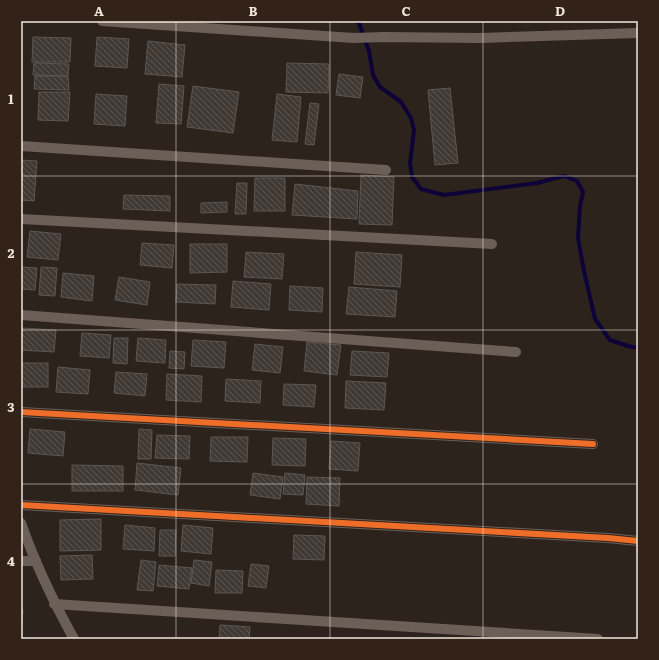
<svg xmlns="http://www.w3.org/2000/svg" width="659" height="660" font-family="Literata,serif">
<style>
.lines{fill:none;stroke-linecap:round;stroke-linejoin:round}
.stream{stroke:#0e0337;stroke-width:4}
.building{fill:url(#building-back-hatch);stroke:#5e5650}
.street{stroke:#6b5f58;stroke-width:10}
.cycleway-casing{stroke:#332217;stroke-width:8}
.cycleway{stroke:#ee6e29;stroke-width:6}
.grid{fill:none;stroke:#f1e6de;stroke-width:1;stroke-opacity:0.55}
.neatline{fill:none;stroke:#f1e6de;stroke-width:1.5}
.grid-label{font-size:13px;text-anchor:middle;font-weight:bold;fill:#f1e6de}
</style>
<defs>
<pattern id="building-back-hatch" width="6" height="6" patternUnits="userSpaceOnUse"><rect width="6" height="6" fill="#413934"/><path d="M-1 5l2 2M0 0l6 6M5-1l2 2" fill="none" stroke="#5d5651"/></pattern>
</defs>
<rect width="100%" height="100%" fill="#2d231d"/>
<g class="lines">
<!-- stream -->
<path class="stream" d="M357,21L359,23L369,51L373,75L380,87L401,102L411,118L414,130L410,163L412,177L421,189L444,195L537,183L564,176L577,181L583,192L580,206L578,238L584,271L595,319L610,340L628,346L638,348"/>
</g>
<!-- building -->
<g class="building">
<path d="M33,37L71,38L70,62H32Z"/>
<path d="M97,37L129,39L127,68L95,66Z"/>
<path d="M148,41L185,45L182,77L145,74Z"/>
<path d="M34,63L69,64L68,76L33,75Z"/>
<path d="M287,63L329,64L328,93L286,92Z"/>
<path d="M339,74L363,77L360,98L336,95Z"/>
<path d="M35,76H68L69,90L34,89Z"/>
<path d="M159,84L184,86L181,124L156,123Z"/>
<path d="M193,86L239,92L233,133L187,127Z"/>
<path d="M450,88L458,163L435,165L428,90Z"/>
<path d="M39,92H70L68,121L38,120Z"/>
<path d="M96,94L127,96L125,126L94,124Z"/>
<path d="M277,94L301,97L297,142L272,140Z"/>
<path d="M310,103L319,104L314,145L305,144Z"/>
<path d="M21,160L37,161L34,201L21,200Z"/>
<path d="M361,175L394,177L392,225L359,224Z"/>
<path d="M255,178H285V211H254Z"/>
<path d="M237,183H247L246,214H235Z"/>
<path d="M295,184L358,191L357,219L292,215Z"/>
<path d="M124,195L170,196V211L123,209Z"/>
<path d="M227,202V212L201,213V203Z"/>
<path d="M30,231L61,234L58,260L27,257Z"/>
<path d="M142,243L174,245L172,268L140,265Z"/>
<path d="M190,244H227V272L190,273Z"/>
<path d="M246,252L284,254L282,279L244,277Z"/>
<path d="M356,252L402,255L400,287L354,284Z"/>
<path d="M21,267L37,268L35,290L21,289Z"/>
<path d="M41,267L57,268L55,296L39,295Z"/>
<path d="M63,273L94,276L92,301L61,297Z"/>
<path d="M119,277L150,282L147,305L115,300Z"/>
<path d="M233,281L271,284L269,310L231,307Z"/>
<path d="M177,284L216,285L215,304L176,302Z"/>
<path d="M290,286L323,288L322,312L289,310Z"/>
<path d="M349,287L397,291L395,317L346,314Z"/>
<path d="M21,328L56,330L54,352L21,350Z"/>
<path d="M82,333L111,335L109,358L80,356Z"/>
<path d="M114,338H128L127,364L113,363Z"/>
<path d="M138,338L166,340L165,363L136,361Z"/>
<path d="M193,340L226,342L224,368L191,366Z"/>
<path d="M307,342L341,345L337,375L304,371Z"/>
<path d="M255,344L283,347L280,373L252,370Z"/>
<path d="M170,351L185,352L184,369L169,368Z"/>
<path d="M352,351L389,353L387,377L350,375Z"/>
<rect x="21" y="363" width="27" height="24"/>
<path d="M58,367L90,370L88,394L56,392Z"/>
<path d="M116,372L147,374L145,396L114,393Z"/>
<path d="M167,374L202,376L201,402L166,400Z"/>
<path d="M226,379L261,381L260,403L225,401Z"/>
<path d="M346,381L386,383L384,410L345,408Z"/>
<path d="M284,384L316,385L314,407L283,405Z"/>
<path d="M30,429L65,432L63,456L28,453Z"/>
<path d="M139,429L152,430L151,459H138Z"/>
<path d="M157,435L190,436L189,459L155,458Z"/>
<path d="M211,437H248L247,462L210,461Z"/>
<path d="M273,438L306,439L305,466L272,465Z"/>
<path d="M331,441L360,443L358,471L329,469Z"/>
<path d="M137,463L181,468L178,495L135,490Z"/>
<path d="M72,465L123,466V491H72Z"/>
<path d="M253,473L283,477L280,499L250,495Z"/>
<path d="M285,473L305,475L303,495L283,494Z"/>
<path d="M307,477L340,478L339,506L306,504Z"/>
<path d="M101,519V550L60,551V520Z"/>
<path d="M125,525L155,528L154,551L123,549Z"/>
<path d="M183,525L213,528L211,554L181,551Z"/>
<path d="M160,530H176L175,556H159Z"/>
<path d="M294,535L325,536L324,560L293,559Z"/>
<path d="M92,555L93,579L61,580L60,556Z"/>
<path d="M141,560L156,562L153,591L137,590Z"/>
<path d="M194,560L212,562L209,586L191,583Z"/>
<path d="M251,564L269,566L266,588L248,586Z"/>
<path d="M159,565L192,568L189,589L157,586Z"/>
<path d="M216,570L243,571L242,593H215Z"/>
<path d="M21,610H23L21,632Z"/>
<path d="M220,625L250,627L249,639H219Z"/>
</g>
<g class="lines">
<!-- street -->
<g class="street">
<path d="M102,21L354,38L383,37L480,38L638,33"/>
<path d="M21,146L386,170"/>
<path d="M21,219L492,244"/>
<path d="M21,315L516,352"/>
<path d="M21,412L593,444"/>
<path d="M21,505L608,538L638,541"/>
<path d="M21,523C35,563 53,601 74,639"/>
<path d="M21,561H36"/>
<path d="M54,604L598,639"/>
</g>
<!-- cycleway casing -->
<g class="cycleway-casing">
<g id="cycleway">
<path d="M21,412L593,444"/>
<path d="M21,505L608,538L638,541"/>
</g>
</g>
<!-- cycleway -->
<use href="#cycleway" class="cycleway"/>
</g>
<!-- grid -->
<path class="grid" d="M176,21V639M330,21V639M483,21V639M21,176H638M21,330H638M21,484H638"/>
<!-- border -->
<rect width="659" height="660" fill="none" stroke="#332217" stroke-width="44"/>
<rect x="22" y="22" width="615" height="616" class="neatline"/>
<g class="grid-label">
<text x="99" y="16">A</text>
<text x="253" y="16">B</text>
<text x="406" y="16">C</text>
<text x="560" y="16">D</text>
<text x="11" y="104">1</text>
<text x="11" y="258">2</text>
<text x="11" y="412">3</text>
<text x="11" y="566">4</text>
</g>
</svg>
